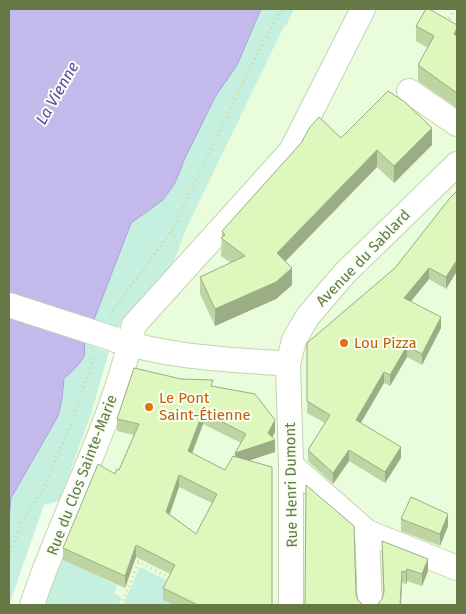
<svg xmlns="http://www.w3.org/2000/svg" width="466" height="614" font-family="'Fira Sans',sans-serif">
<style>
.residential{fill:#e9fcdc}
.green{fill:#c5efdf}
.water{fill:#c3baeb;stroke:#ab9fde}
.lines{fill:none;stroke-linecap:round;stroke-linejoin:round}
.minor-casing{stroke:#c3d5af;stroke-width:26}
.path{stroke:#c3dd9f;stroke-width:3;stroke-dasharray:1 4;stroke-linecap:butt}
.minor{stroke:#fff;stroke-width:24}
.minor-bridge-casing{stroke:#c3d5af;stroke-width:26;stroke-linecap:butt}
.minor-bridge{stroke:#fff;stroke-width:24}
.wall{fill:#bfd4a3;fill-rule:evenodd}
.shaded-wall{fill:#9bad84}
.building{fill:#def7bd;stroke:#9bad84;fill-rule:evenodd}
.food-dot{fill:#e8710a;stroke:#f6fff1;stroke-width:2}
.labels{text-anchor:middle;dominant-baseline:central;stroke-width:4;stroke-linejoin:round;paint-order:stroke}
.street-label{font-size:15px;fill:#657845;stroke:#f6fff1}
.food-label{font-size:15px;fill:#c56008;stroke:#f6fff1;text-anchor:start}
.water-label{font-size:16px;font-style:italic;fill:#5a47a9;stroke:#f6fff1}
</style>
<rect width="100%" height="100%" fill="#f1fee9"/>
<!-- residential -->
<path class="residential" d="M294,9H457V605H22L74,458L122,334L174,261L187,227L284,25L286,26Z"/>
<!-- green -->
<g class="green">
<path d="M261,9H294L286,26H284L187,227L174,261L115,331L93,322L131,223L163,200L175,184L185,158L215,97L237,65Z"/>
<path d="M85,343L109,352L91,414L59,501L44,505L9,605V504L62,399L64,378C69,375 81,362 84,356C85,353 84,347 85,343Z"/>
<path d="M60,558L117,585L114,593L121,597L119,605H44Z"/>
<path d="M140,567L172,583L164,600L174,605H123Z"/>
</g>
<!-- water -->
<path class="water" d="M9,9H261L237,65L215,97L185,158L175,183L163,200L131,223L85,343C84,347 85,353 84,356C82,362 69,375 64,378L62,399L58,416L11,498L9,518Z"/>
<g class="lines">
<!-- minor casing -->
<g class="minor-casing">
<g id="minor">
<path d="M409,91L457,124"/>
<path d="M115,340C173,358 228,359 288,364"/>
<path d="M291,465L367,532L457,568"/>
<path d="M367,532L370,605"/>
<path d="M32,605C63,511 114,423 134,325L291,151L363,9"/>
<path d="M291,605V465L288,364L294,340L308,316L345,273L457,164"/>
</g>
</g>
<!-- path -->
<g class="path">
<path d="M447,23L455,9"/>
<path d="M171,232L178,245"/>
<path d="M110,315L171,232L261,46L282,9"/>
<path d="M9,556L23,520L43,490L72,421L94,356"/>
<path d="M133,559L172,579"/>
<path d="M121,605L142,555"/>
</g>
<!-- minor -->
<use href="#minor" class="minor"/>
<!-- minor-bridge casing -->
<g class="minor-bridge-casing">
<path id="minor-bridge" d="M9,305L114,339"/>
</g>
<!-- minor-bridge -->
<use href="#minor-bridge" class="minor-bridge"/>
</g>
<!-- wall -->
<g class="wall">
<path d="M457,25V108L418,81V65L428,48L416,41V26Z"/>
<path d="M341,138L432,145L394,183L377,167L285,261L292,285L276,299L215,326L200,294V277L231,263L221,256L222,231Z"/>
<path d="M457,191V271L446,289L429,279L410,302L441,328L422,365L407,357L390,386L384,383L361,423L401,458L385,483L349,461L333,484L308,461V450L325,423L307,413V343L395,268Z"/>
<path d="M213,386L275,432L272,437L275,452L248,461L272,605H174L163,600V588L170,574L136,557L125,588L63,560V548L119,470L134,435L117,431V419ZM203,424L241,443L235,457L225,470L192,453ZM179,487L212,503L196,534L170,514Z"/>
<path d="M401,519L448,526L440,546L401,531Z"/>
<path d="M382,541L428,571L422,586L407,581L406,584L402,583L377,605L382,599L383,594Z"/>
</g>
<!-- shaded-wall -->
<g class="shaded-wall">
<path d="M457,28V43L454,34Z"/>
<path d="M432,128V145L394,183V166Z"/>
<path d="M377,150V167L277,270V253Z"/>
<path d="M457,260V271L446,289V277Z"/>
<path d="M292,268V285L276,299L215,326V309Z"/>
<path d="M429,268V279L404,310V298Z"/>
<path d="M441,317V328L422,365V354Z"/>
<path d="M407,346V357L390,386V375Z"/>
<path d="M384,372V383L356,431V420Z"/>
<path d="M203,412V424L188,464V451Z"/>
<path d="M275,420V432L270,442L275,440V452L235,465V453Z"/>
<path d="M401,447V458L385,483V472Z"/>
<path d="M349,450V461L333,484V473Z"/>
<path d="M179,475V487L166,524V512Z"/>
<path d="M448,514V526L440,546V534Z"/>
<path d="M136,545V557L125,588V576Z"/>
<path d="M428,559V571L422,586V574Z"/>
<path d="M407,569V581L406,584V572Z"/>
<path d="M402,571V583L401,605H400Z"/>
</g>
<!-- building -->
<g class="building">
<path d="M426,9H429L457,25V28L454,34L457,37V93L418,65L434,36L416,26Z"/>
<path d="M388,91L405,102L432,128L394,166L377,150L277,253L292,268L276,282L215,309L200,277L245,256L221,238L225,235L222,231L301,143L310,127L319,117L341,138Z"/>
<path d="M457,191V260L446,277L429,268L404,298L441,317L422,354L407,346L390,375L384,372L356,420L401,447L385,472L349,450L333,473L308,450L330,415L307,401V343L395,268L450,198Z"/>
<path d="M134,368L181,379L213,380L211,386L255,394L275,420L268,433L275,440L235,453L246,434L203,412L188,451L225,470L233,456L272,467V605H198L163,588L175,565L136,545L125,576L63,548L98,464L115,474L117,469L119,470L139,424L117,419ZM179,475L217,494L196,534L166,512Z"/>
<path d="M306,485L354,526L356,594L358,600L363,605H365H305Z"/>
<path d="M411,497L448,514L440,534L401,519Z"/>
<path d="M382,541L428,559L422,574L407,569L406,572L402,571L400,605H375H377L382,599L384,592Z"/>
</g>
<!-- markers -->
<g class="food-dot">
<circle cx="344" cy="343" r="5"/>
<circle cx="149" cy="407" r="5"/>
</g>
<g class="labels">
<!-- street labels -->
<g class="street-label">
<text transform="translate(363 258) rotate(-46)">Avenue du Sablard</text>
<text transform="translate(82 475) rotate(-69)">Rue du Clos Sainte-Marie</text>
<text transform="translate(291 485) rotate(-91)">Rue Henri Dumont</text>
</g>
<!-- food labels -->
<g class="food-label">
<text x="354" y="343">Lou Pizza</text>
<text x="159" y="398">Le Pont<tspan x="159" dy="17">Saint-Étienne</tspan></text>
</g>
<!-- water labels -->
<g class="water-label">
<text transform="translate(57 93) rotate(-60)">La Vienne</text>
</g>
</g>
<!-- border -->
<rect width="466" height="614" fill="none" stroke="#657845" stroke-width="20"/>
</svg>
